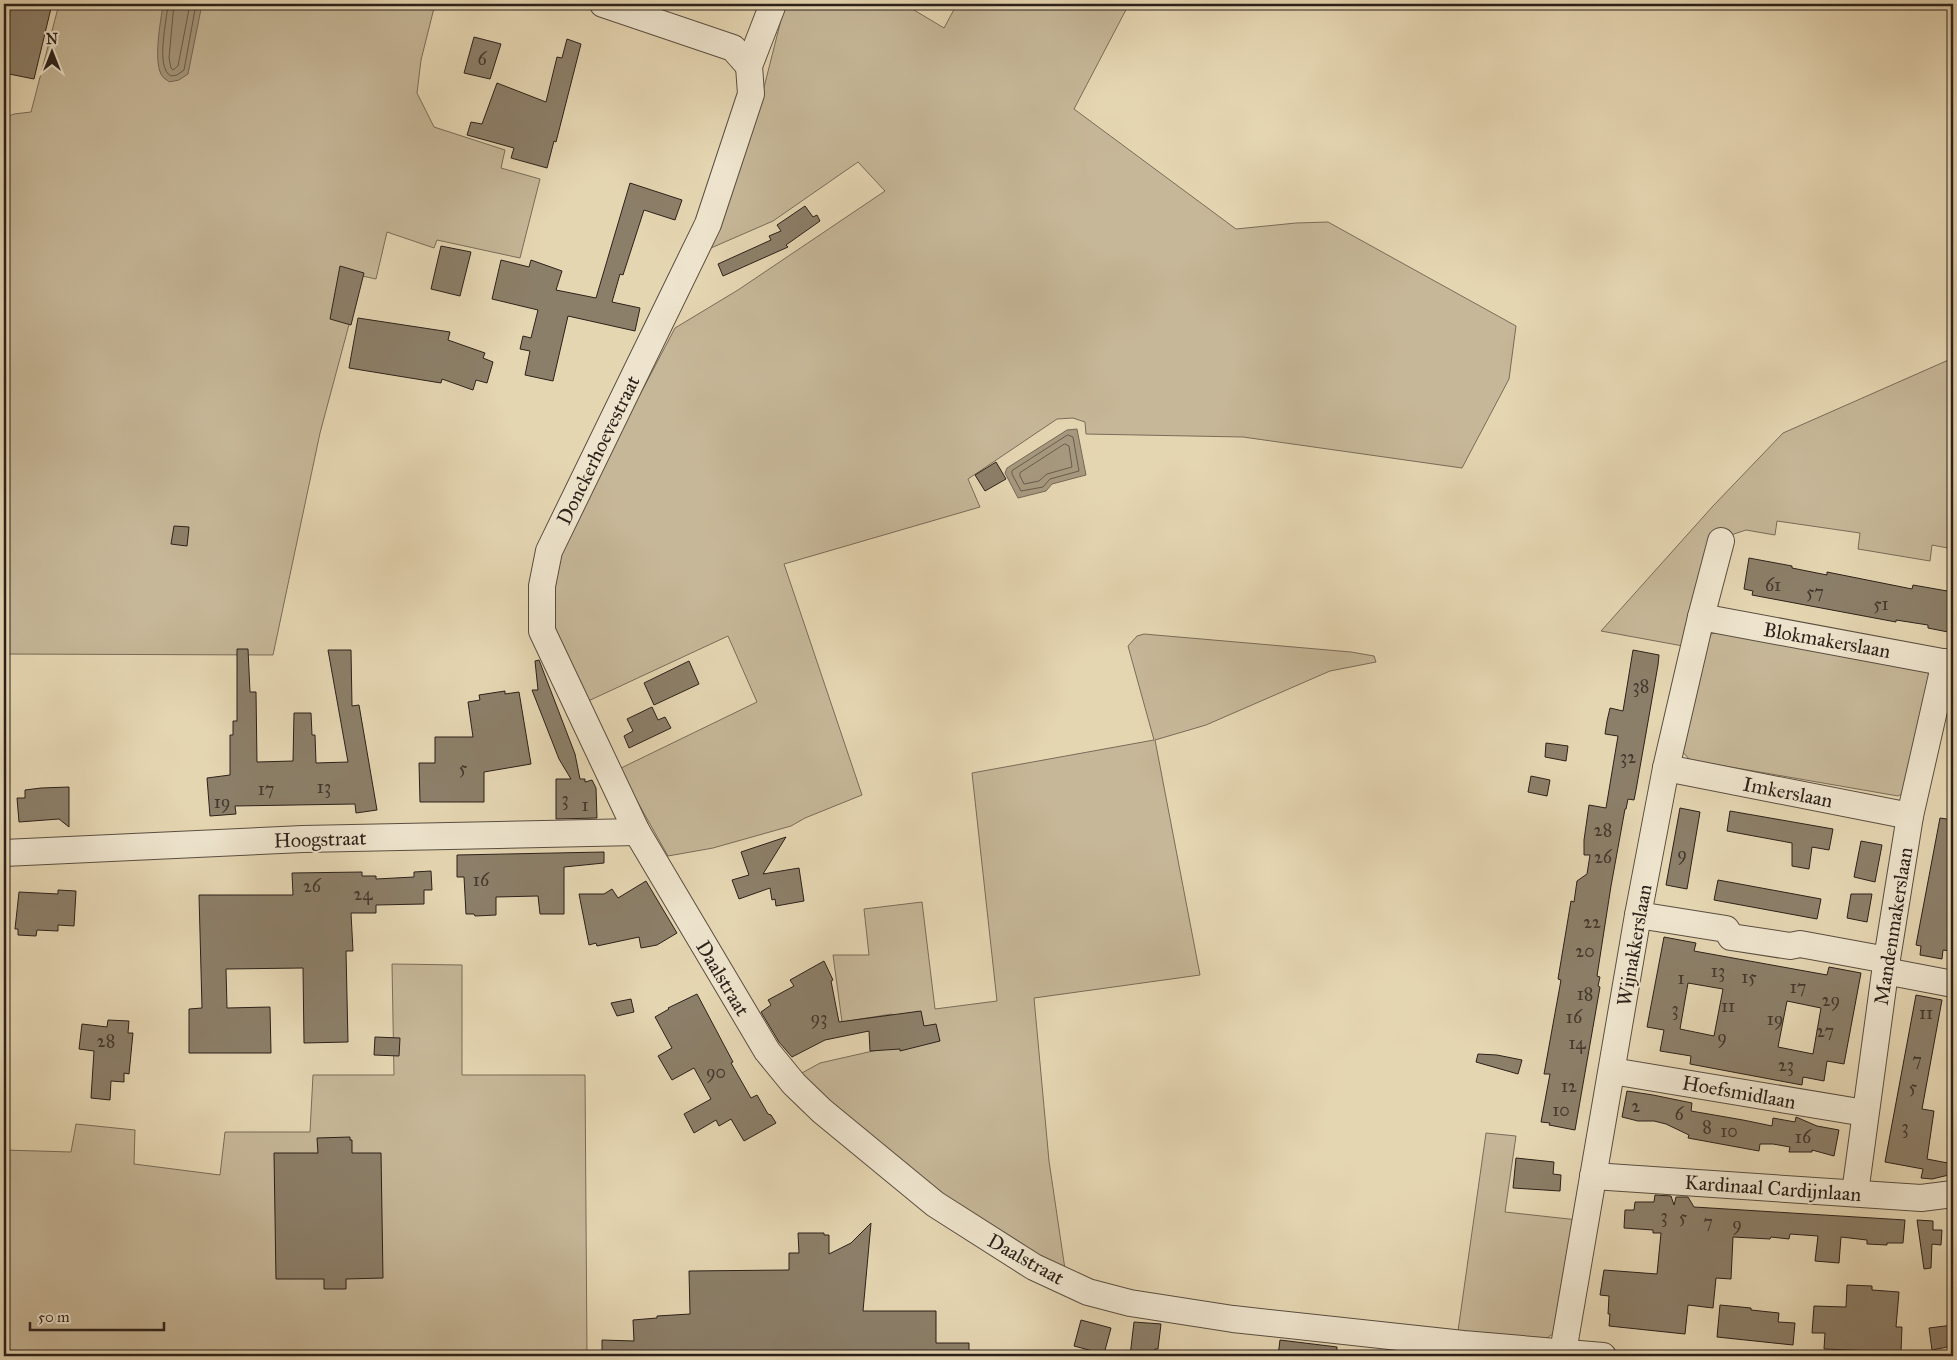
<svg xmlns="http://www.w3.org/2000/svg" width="1957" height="1360" font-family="'IM FELL Great Primer',serif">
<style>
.green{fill:#c6b798;stroke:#796c59}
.water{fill:#a6987e;stroke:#756856}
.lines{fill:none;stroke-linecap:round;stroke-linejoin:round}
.shore{stroke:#695c4c;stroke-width:1}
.building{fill:#8c7f69;stroke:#2c211a;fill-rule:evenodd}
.minor-casing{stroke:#5a4e40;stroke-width:28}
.minor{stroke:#eee4cd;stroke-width:26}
.labels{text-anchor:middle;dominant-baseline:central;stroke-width:4;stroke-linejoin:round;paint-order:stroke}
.number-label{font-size:18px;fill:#44382e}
.street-label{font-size:20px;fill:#2c211a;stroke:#eee4cd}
</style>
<rect width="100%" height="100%" fill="#e5d6b2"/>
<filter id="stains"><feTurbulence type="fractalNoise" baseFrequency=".004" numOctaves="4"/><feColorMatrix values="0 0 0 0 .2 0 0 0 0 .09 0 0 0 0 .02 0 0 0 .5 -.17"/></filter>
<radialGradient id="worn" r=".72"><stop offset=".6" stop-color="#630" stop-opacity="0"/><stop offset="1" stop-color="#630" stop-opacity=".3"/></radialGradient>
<!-- green -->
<g class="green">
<path d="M59,4H435L421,60L417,93L434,127L505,150L501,168L540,179L520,258L437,240L434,248L387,232L376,279L362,276L320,433L273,655L4,654V118L14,114L31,112Z"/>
<path d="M785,4H904L944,28L957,4H1129L1074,109L1236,229L1296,223L1328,222L1516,326L1509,379L1462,468L1243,437L1086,434L1085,422L1073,418L1057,419L968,479L980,507L784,564L862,795L805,818L791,826L713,848L668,856L619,769L757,702L728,636L584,703L552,632L553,560L675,328L738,290L885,191L858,162L773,221L711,248L755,123Z"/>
<path d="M1953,358V549L1932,545L1930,561L1858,549L1860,533L1777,521L1775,535L1746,530L1716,540L1683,646L1601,631L1713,506L1783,433Z"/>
<path d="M1725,630L1922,666L1931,677L1906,791L1898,796L1690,760L1681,750L1706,648L1711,634Z"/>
<path d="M1144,634L1351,652L1374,656L1376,662L1330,671L1206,725L1155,740L1200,975L1034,998L1049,1161L1065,1269L968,1216L892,1159L800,1074L820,1063L895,1046L892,1014L842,1022L833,955H869L864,909L922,902L935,1009L997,1001L972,773L1154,740L1128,646L1137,636Z"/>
<path d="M392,964L462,965V1075H585L587,1356H4V1150L71,1152L76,1124L135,1130L134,1164L220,1175L225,1132H310L313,1075H394Z"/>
<path d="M1486,1133L1516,1136L1505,1212L1578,1220L1554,1333L1541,1342L1458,1331Z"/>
</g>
<!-- water -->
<g class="water">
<path d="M163,4H202L188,74L179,80L169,82C169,81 163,78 163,77C152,65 161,20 163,4Z"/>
<path d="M1077,429L1086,475L1052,484L1046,491L1018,498L1005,473L1007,468L1067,430Z"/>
</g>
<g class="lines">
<!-- shore -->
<g class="shore">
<path d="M168,4C167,20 155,68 171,76L177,75L184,70L196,4"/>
<path d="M174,4L169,58L171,68L173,70L178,66L190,4"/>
<path d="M1068,435L1073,437L1079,471L1050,479L1043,487L1021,491L1012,474V471Z"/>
<path d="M1065,444L1069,446L1072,467L1047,474L1039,481L1024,484L1020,476V473Z"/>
</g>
</g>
<!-- building -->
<g class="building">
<path d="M4,4H52L34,79L4,73Z"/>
<path d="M474,37L501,44L490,79L464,73Z"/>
<path d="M567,39L581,44L556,142L554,141L547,168L511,158L514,148L467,135L471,122L482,124L497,83L546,102L557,57L562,58Z"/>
<path d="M630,183L682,200L675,220L644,210L623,275L620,274L612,302L640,308L635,331L568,316L553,381L525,375L530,351L520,349L523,336L531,338L538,310L492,299L501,260L529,267L531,260L562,271L556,290L596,298Z"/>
<path d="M805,206L813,217L817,215L820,221L786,245L788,247L723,276L718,264L771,240L769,236L781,231L777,225Z"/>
<path d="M441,246L471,252L460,296L431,289Z"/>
<path d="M340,266L364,273L351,325L330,319Z"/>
<path d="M358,318L450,332L448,340L485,353L483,358L493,362L487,383L476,380L473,390L442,379L441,383L349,368Z"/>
<path d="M996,462L1006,479L985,491L975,475Z"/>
<path d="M174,526L189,527L187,546L171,544Z"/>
<path d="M1749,558L1792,566V568L1827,575V572L1912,589L1913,585L1953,592V633L1928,628V625L1896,620V622L1752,595L1753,591L1744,589Z"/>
<path d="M237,649H248L250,692H256L257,762L293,761L294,713H311L312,735H315L316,763L348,762L328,650H351L352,706L359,705L377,810L356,813L355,804L235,806L236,814L210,816L207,778L230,775V735H233V721H237Z"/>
<path d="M1633,650L1659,655L1658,665L1636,790L1634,800L1628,799L1626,809H1625L1611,886L1597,976L1600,977L1598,986L1600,987L1575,1130L1549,1125L1550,1123L1541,1122L1550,1074H1544L1561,980L1558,979L1571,901L1574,902L1577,881L1587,874L1590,855H1584V840L1589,805L1606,808L1618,736L1605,734L1607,721L1610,708L1623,711Z"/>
<path d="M539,660L575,754L580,779H585V782L592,780L596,788L597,818L556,819V779H571L559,759L532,690H538L535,661Z"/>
<path d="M689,661L699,684L654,705L644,683Z"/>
<path d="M505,691V694L519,692L531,764L484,772V802H420L419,763H435V737H473L468,702L480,700L479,695Z"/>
<path d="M652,707L658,720L665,717L671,728L629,748L624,736L633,731L627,719Z"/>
<path d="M1546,743L1568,746L1566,761L1545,757Z"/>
<path d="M1531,776L1550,780L1547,796L1528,792Z"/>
<path d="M69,787V827L59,819L19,822L17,798H25V790L41,788Z"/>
<path d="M1680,808L1700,812L1687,889L1666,885Z"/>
<path d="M1730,811L1833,829L1829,850L1812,847L1809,869L1792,866V843L1727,831Z"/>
<path d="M1940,818L1953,820V933L1950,951L1943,950L1942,959L1920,955L1921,946L1916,945Z"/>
<path d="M786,837L763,874L799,868L804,901L776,906L775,899L772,900L770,888L739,899L732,880L749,875L741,852Z"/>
<path d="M1861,841L1882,845L1875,882L1854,877Z"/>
<path d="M604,852V863L564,867V914H540L538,896L496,897V915L475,916L474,914H466L464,877H457V855Z"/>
<path d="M431,871L432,890H424V904L376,905V913H351L353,951H346L348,1042L304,1043L303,968L226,969L227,1008L270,1007L271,1053H189V1009L202,1008L199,895H293L292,873L362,872V876H376V879L414,877V872Z"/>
<path d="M1718,880L1821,899L1817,919L1714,900Z"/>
<path d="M646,881L677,933L657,945L641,948L639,937L597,946L596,943L589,945L579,894H604L612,889L618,898Z"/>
<path d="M58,890L76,891L74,926L58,925V931L37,930L36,936L18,935V929H15L19,892L58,894Z"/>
<path d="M1851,894H1872L1867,922L1847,918Z"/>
<path d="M1664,937L1696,943L1694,951L1827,975L1829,967L1861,973L1844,1064L1827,1061L1824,1081L1803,1077L1802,1085L1690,1064L1691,1056L1660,1051L1664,1030L1647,1027ZM1688,983L1723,989L1714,1036L1680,1029ZM1787,1001L1821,1008L1813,1054L1778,1047Z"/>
<path d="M824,961L833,980L831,981L839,1022L921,1011L924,1026L936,1024L940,1041L900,1051V1049L870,1051L869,1031L825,1040L792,1057L779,1042L761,1012L771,1005L768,1000L794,986L790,980Z"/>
<path d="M697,994L733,1062L731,1063L751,1098L757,1095L768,1114L771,1115L776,1123L744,1141L731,1119L719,1126L716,1120L694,1133L684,1114L711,1099L694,1068L672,1080L658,1056L672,1048L655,1017L669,1009L668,1008Z"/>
<path d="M1916,995L1942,1000L1922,1109L1934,1111L1927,1159L1953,1164V1174L1932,1179L1921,1178L1923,1169L1885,1162Z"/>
<path d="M631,999L634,1012L617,1016L611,1003Z"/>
<path d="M108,1020L129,1021L128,1033H133L129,1074L124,1073V1082L111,1081L110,1100L91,1098L94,1051L79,1049L82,1024L107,1027Z"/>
<path d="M375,1037L400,1038L399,1056L374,1055Z"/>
<path d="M1478,1054L1497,1055L1522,1060L1518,1074L1476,1062Z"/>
<path d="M1627,1091L1653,1095L1692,1103L1691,1111L1743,1120L1772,1126L1773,1118L1795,1122L1796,1117L1817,1126L1839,1130L1834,1156L1812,1150V1152H1789L1790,1147L1773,1144H1760L1759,1151L1688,1138L1689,1135L1666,1124L1654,1121H1638L1622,1117Z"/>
<path d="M350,1137V1140H352V1153H381L383,1278L346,1279V1289H324V1279H276L274,1153H318L317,1138Z"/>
<path d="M1516,1158L1554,1162L1553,1174L1561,1175L1560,1191L1513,1188Z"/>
<path d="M1655,1195L1671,1196L1674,1205L1676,1197H1688L1694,1207L1905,1220L1903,1243H1887V1245L1867,1244V1240L1841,1237L1839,1263L1815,1261L1818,1236L1790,1234L1789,1239L1771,1237L1770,1239L1733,1237L1731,1279L1716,1278L1713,1308L1688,1305L1685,1334L1609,1326L1610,1314H1608L1609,1296L1600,1295L1604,1270L1657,1274L1661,1233H1653V1230L1624,1228L1625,1210H1634L1635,1202H1654Z"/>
<path d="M1917,1220L1933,1221V1230H1942L1941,1245L1932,1244L1931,1268L1924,1269Z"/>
<path d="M871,1223L863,1311H936V1343H969V1356H602V1340L634,1341L633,1320L657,1318V1316L690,1314L689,1271L789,1270V1253H799L798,1233H824V1235H829V1254L851,1243Z"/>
<path d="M1847,1285L1872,1286V1290L1899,1292L1896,1327H1902L1901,1352L1824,1349L1825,1333H1812L1814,1306L1846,1307Z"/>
<path d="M1720,1305L1751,1308V1310L1779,1313L1778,1322L1795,1323L1793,1345L1717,1337Z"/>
<path d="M1081,1320L1111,1328L1104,1354L1074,1346Z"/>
<path d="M1134,1322L1161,1324L1158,1349H1155L1154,1356H1130Z"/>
<path d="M1953,1325V1346L1932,1350L1929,1328Z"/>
<path d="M1280,1340L1337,1347V1356H1278Z"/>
</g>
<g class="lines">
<!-- minor casing -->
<g class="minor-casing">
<g id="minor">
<path d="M603,4L733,48L749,66"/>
<path d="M773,4L749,66L751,94L708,224L549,551L542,586V631L637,832L767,1051L794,1084L822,1111L935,1204L1034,1267L1088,1292L1130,1303L1233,1319L1463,1344L1603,1356"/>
<path d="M1701,617L1953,664"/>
<path d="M1666,768L1910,816"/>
<path d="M4,853L303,839L637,832"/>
<path d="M1638,915L1726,929L1731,937L1790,946L1800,944L1887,960"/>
<path d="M1885,971L1953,984"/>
<path d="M1612,1071L1865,1113"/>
<path d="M1593,1176L1921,1198L1953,1194"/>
<path d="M1855,1193L1886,965L1910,816L1945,662"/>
<path d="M1563,1352L1638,915L1666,768L1701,617L1721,541"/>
</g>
</g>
<!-- minor -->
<use href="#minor" class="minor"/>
</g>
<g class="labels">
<!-- number labels -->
<g class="number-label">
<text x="482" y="59">6</text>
<text x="1773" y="585">61</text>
<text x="1815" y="592">57</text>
<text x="1881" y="604">51</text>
<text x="1641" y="686">38</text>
<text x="1628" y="757">32</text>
<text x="463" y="768">5</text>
<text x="324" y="787">13</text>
<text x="266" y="789">17</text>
<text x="565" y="799">3</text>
<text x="222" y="802">19</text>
<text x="585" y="805">1</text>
<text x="1603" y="830">28</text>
<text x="1682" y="854">9</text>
<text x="1603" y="857">26</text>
<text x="481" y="880">16</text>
<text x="312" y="886">26</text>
<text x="363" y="894">24</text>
<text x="1592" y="922">22</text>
<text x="1585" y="951">20</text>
<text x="1718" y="971">13</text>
<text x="1749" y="977">15</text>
<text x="1681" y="978">1</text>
<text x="1798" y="987">17</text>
<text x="1585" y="994">18</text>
<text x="1831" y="1000">29</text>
<text x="1728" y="1006">11</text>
<text x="1675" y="1009">3</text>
<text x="1926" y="1013">11</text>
<text x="1574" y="1017">16</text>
<text x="819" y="1018">93</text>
<text x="1775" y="1019">19</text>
<text x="1825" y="1031">27</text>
<text x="1722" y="1037">9</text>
<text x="106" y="1041">28</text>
<text x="1577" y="1043">14</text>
<text x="1917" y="1060">7</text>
<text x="1786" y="1065">23</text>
<text x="716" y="1072">90</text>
<text x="1569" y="1086">12</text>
<text x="1913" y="1087">5</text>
<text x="1636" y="1106">2</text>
<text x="1561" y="1110">10</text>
<text x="1679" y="1114">6</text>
<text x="1707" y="1127">8</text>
<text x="1905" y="1127">3</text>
<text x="1729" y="1131">10</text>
<text x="1803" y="1137">16</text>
<text x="1664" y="1216">3</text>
<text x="1683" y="1217">5</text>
<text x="1708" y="1222">7</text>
<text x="1737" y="1224">9</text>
</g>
<!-- street labels -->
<g class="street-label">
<text transform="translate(598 450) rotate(-64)">Donckerhoevestraat</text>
<text transform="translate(1827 640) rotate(10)">Blokmakerslaan</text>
<text transform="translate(1788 792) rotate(11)">Imkerslaan</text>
<text transform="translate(320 839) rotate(-2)">Hoogstraat</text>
<text transform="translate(1893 926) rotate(-81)">Mandenmakerslaan</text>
<text transform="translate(1634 945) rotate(-80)">Wijnakkerslaan</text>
<text transform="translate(723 978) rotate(59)">Daalstraat</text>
<text transform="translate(1739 1092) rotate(10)">Hoefsmidlaan</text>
<text transform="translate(1773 1188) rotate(4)">Kardinaal Cardijnlaan</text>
<text transform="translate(1026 1259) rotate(29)">Daalstraat</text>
</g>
</g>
<!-- margin -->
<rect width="1957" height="1360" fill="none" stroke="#e5d6b2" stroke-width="20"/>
<rect x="5" y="5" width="1947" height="1350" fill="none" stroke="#2c211a" stroke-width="2.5"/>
<rect x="10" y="10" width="1937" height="1340" fill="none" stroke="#2c211a"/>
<!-- north arrow -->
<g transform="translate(52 52)" stroke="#eee4cd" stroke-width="4" paint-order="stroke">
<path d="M0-4L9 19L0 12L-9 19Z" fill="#2c211a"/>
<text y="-8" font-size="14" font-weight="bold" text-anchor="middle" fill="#2c211a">N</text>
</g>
<!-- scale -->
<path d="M30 1322v8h134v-8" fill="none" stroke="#2c211a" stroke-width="2.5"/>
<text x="38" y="1322" font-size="15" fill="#2c211a" stroke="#eee4cd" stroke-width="4" paint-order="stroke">50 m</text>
<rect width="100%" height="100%" filter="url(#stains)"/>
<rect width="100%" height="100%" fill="url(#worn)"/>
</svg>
